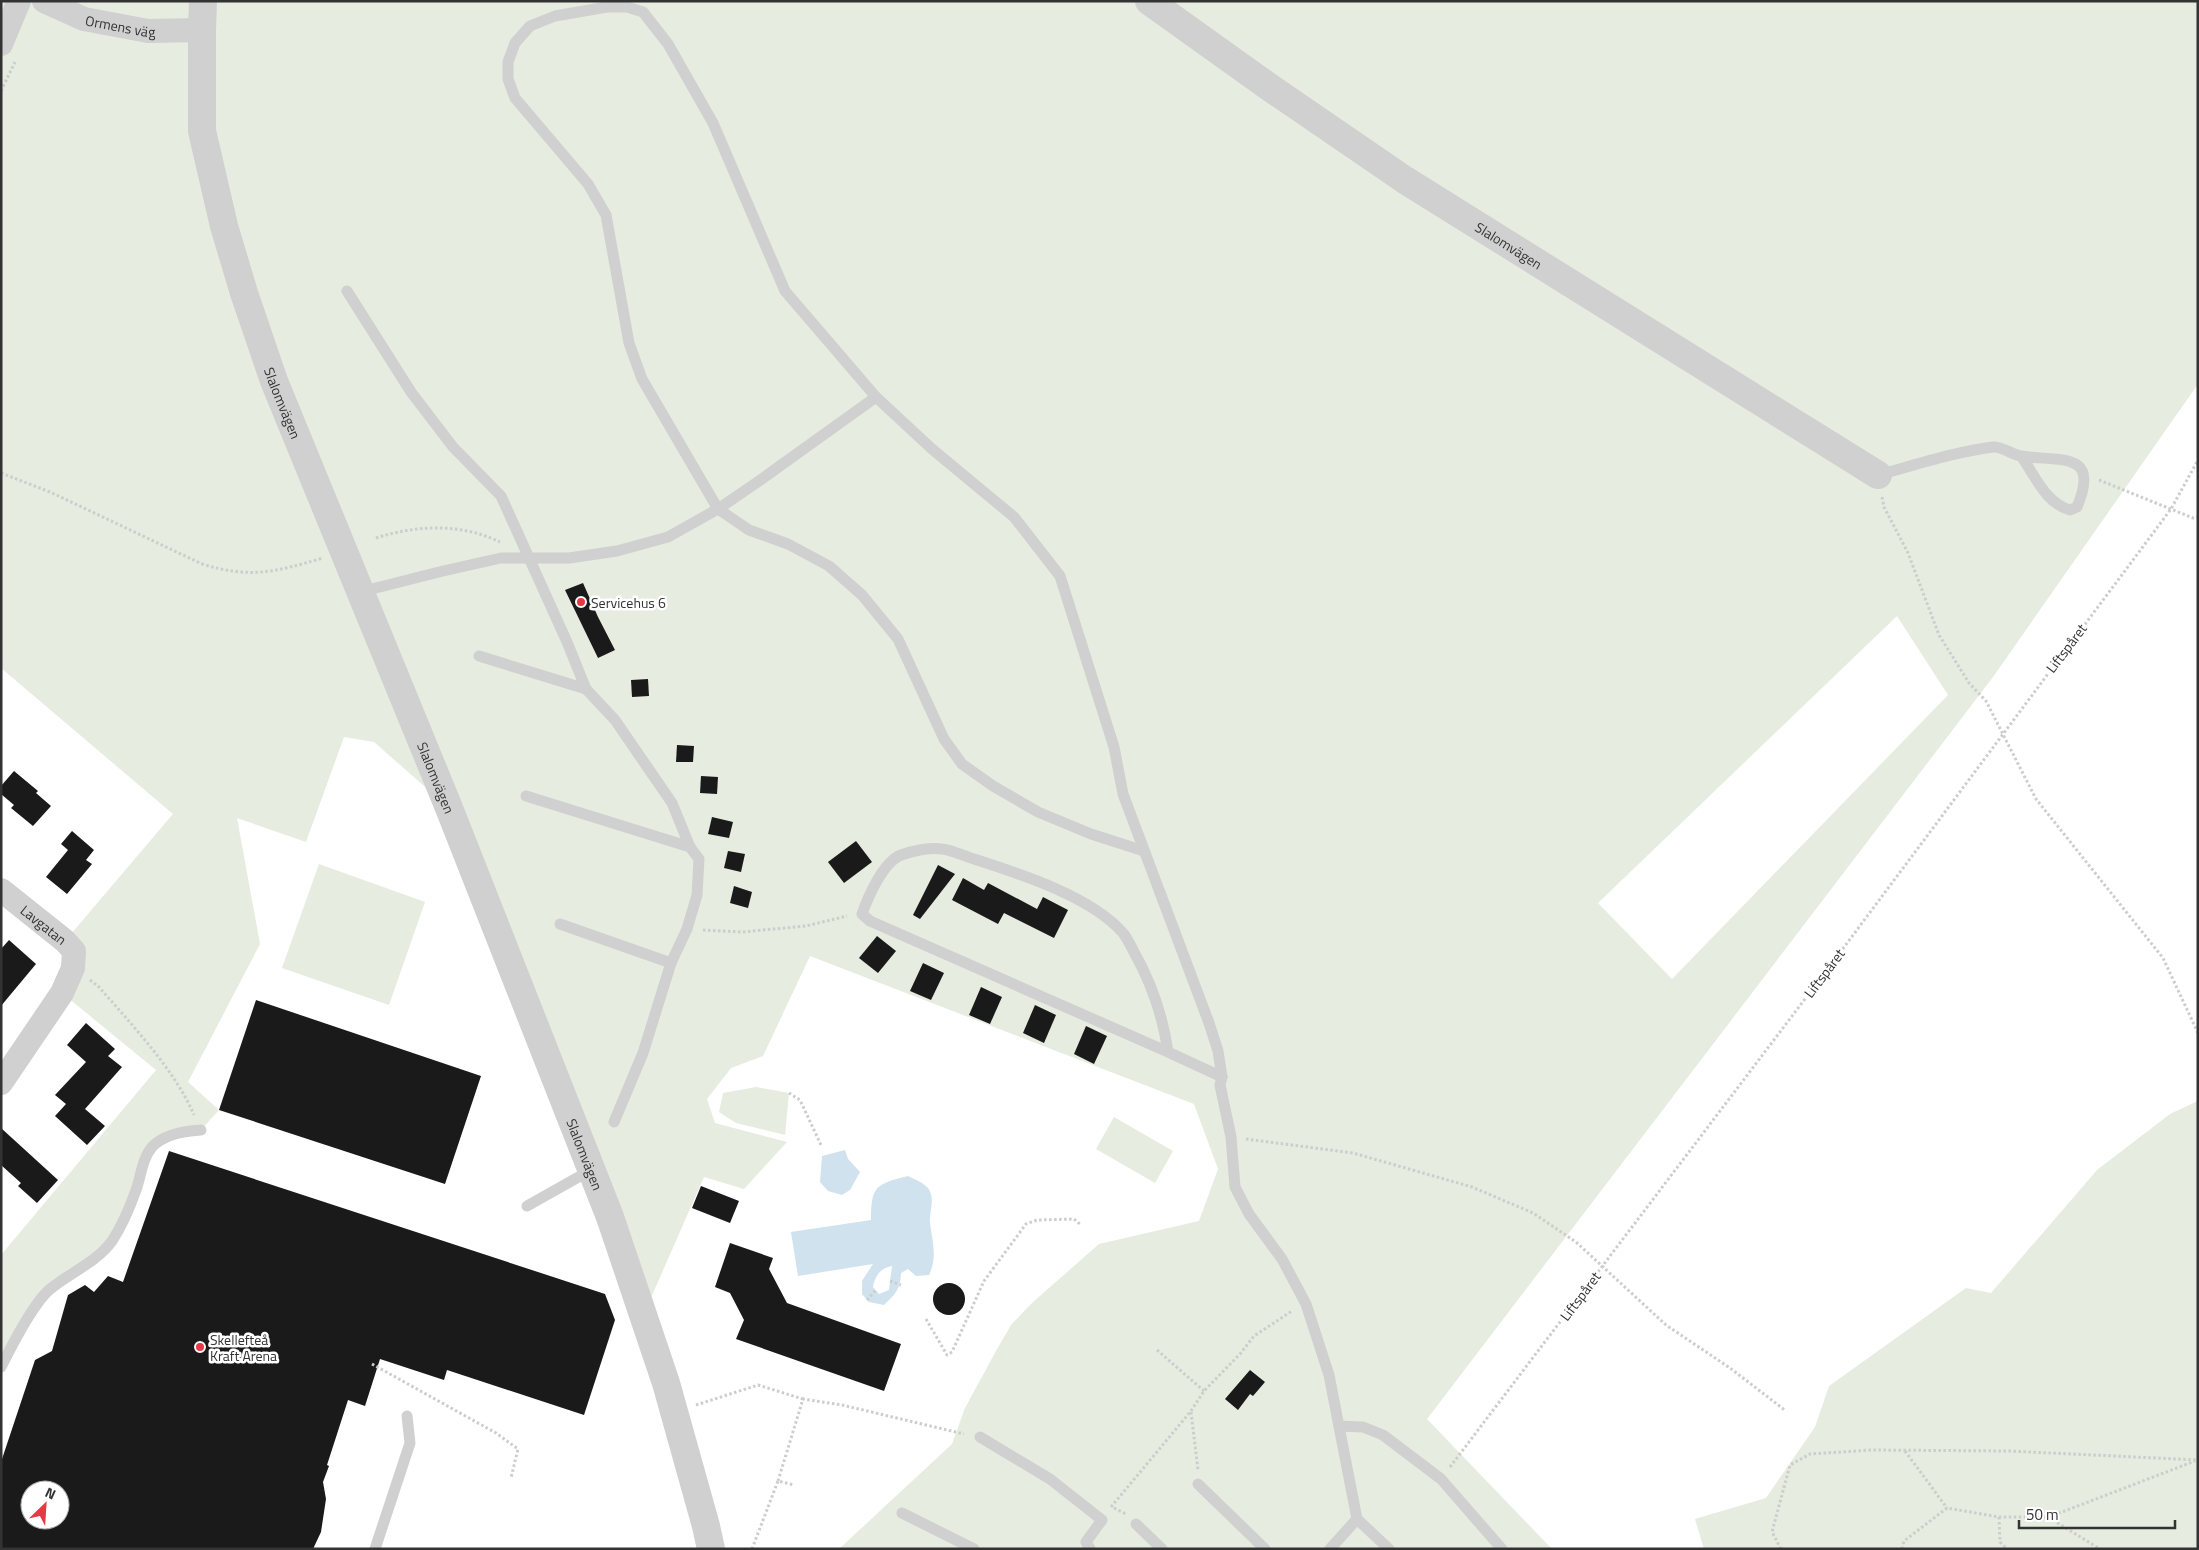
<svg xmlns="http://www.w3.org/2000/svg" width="2199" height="1550" font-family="'Titillium Web',sans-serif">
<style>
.green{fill:#e6ecdf;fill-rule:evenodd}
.water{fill:#cfe2ee;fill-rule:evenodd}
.building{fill:#1a1a1a;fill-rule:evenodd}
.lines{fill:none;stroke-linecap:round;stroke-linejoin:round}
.path{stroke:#cdcdcd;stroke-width:3;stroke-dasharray:2.5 2.5;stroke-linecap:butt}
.service{stroke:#d0d0d0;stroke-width:11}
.minor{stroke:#d0d0d0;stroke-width:24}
.tertiary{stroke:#d0d0d0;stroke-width:28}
.poi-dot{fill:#e63946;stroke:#fff;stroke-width:2}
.labels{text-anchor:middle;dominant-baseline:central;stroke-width:5;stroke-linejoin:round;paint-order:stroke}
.street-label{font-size:14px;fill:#333;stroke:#fff}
.poi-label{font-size:14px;fill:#333;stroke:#fff;text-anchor:start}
</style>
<rect width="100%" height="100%" fill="#fff"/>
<!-- green -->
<g class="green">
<path d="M1,1H2198V384L1993,677L1427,1419L1552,1549H839L952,1444L965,1408L996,1351L1011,1325L1033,1302L1099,1244L1199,1221L1218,1169L1194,1104L810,956L763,1056L731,1068L707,1099L715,1123L787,1142L744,1189L704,1177L643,1316L449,808L374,742L344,737L306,842L237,818L260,944L188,1082L219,1110L201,1130L157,1143L112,1241L57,1284L1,1367V1255L156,1070L62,993L65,941L173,814L1,668ZM1897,616L1948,695L1672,979L1598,903Z"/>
<path d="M319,864L425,902L389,1005L282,968Z"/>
<path d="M756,1087L789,1093L785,1135L736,1123L719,1112L723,1093Z"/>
<path d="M2198,1101V1549H1704L1695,1519L1766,1498L1815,1427L1829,1386L1966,1288L1991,1293L2097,1170L2170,1114Z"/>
<path d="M1114,1117L1173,1151L1155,1183L1096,1149Z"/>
</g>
<!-- water -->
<g class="water">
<path d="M845,1150L848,1159L860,1172L850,1190L842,1195L828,1191L820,1182L822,1156Z"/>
<path d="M908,1176C914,1179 924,1183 928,1188C936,1200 929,1210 930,1222C932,1242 938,1256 929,1275L916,1276L908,1269L901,1273C900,1289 896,1294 884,1305L869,1302L862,1294V1281L873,1264L798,1276L791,1232L871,1220C871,1186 876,1184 908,1176ZM892,1266L889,1290L879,1294L873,1287C875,1276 880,1268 892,1266Z"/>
</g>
<!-- building -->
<g class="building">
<path d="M583,583L598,617L615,650L598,658L565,590Z"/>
<path d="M648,679L649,696L632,697L631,680Z"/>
<path d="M677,745L694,746L693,762H676Z"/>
<path d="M14,771L38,791L36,793L51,806L33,826L11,808L14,805L1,794V786Z"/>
<path d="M701,776L718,777L717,794L700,793Z"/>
<path d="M712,817L733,822L729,838L708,834Z"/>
<path d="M72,831L94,850L86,860L92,864L67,894L46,877L68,850L61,844Z"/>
<path d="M856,841L872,862L844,883L828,862Z"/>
<path d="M728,851L745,854L741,872L724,868Z"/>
<path d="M938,865L955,874L920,919L913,915Z"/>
<path d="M963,878L984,890L988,883L1037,909L1043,897L1068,910L1054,938L1004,913L998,924L952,900Z"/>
<path d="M734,886L752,892L748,908L730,903Z"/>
<path d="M877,936L896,951L878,973L859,958Z"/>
<path d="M9,940L36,964L1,1006V949Z"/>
<path d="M923,963L944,973L931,1000L910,991Z"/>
<path d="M981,987L1002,997L990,1024L969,1015Z"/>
<path d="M256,1000L481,1076L445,1184L219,1110Z"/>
<path d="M1035,1005L1056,1015L1044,1043L1023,1033Z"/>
<path d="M86,1023L115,1049L108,1056L122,1067L85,1109L105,1126L87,1145L55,1116L66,1104L55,1095L86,1062L67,1045Z"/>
<path d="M1086,1026L1107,1036L1094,1064L1074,1054Z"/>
<path d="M1,1128L58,1180L37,1203L18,1186L21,1183L1,1165Z"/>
<path d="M169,1151L605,1294L615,1320L584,1415L447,1370L444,1380L380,1359L365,1406L348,1400L327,1465L329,1466L323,1482L326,1499L321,1532L313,1549H1V1462L35,1360L52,1351L68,1295L85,1285L94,1292L108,1276L123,1282ZM30,1490H60V1520H30Z"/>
<path d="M701,1186L739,1201L730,1223L692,1208Z"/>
<path d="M730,1243L773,1258L769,1269L787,1303L901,1344L884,1391L736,1339L744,1320L730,1293L715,1287Z"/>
<circle cx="949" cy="1299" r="16"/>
<path d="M1250,1370L1265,1382L1253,1396L1250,1394L1238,1410L1225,1399Z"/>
</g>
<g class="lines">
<!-- path -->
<g class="path">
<path d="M1,91L15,62"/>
<path d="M1,473L50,492L202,564C251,579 275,572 323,558"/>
<path d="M2099,480L2193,518L2198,517"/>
<path d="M1882,497L1884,507L1908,553L1939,635L1969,683L1986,701L2036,799L2163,958L2198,1033"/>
<path d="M376,538C416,525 461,523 500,542"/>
<path d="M703,930L742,932L806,926L847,916"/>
<path d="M90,980L99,987C131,1024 175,1070 194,1115"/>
<path d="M789,1093L800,1100L821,1145"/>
<path d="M1246,1139L1353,1153L1472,1187L1533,1213L1576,1242L1666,1325L1730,1368L1786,1411"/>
<path d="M890,1281L901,1285"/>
<path d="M867,1300L876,1290"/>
<path d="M926,1319L947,1355L952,1352L984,1281L1026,1224L1037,1220L1074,1219L1081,1225"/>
<path d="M1157,1350L1204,1391"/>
<path d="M372,1364L496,1433L518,1449L511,1478"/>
<path d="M696,1405L758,1385L803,1399"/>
<path d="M1191,1412L1198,1470"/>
<path d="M1905,1451L1947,1508"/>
<path d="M1450,1467L1830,966L2171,509L2198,460"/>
<path d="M778,1481L803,1399L842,1405L964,1434"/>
<path d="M1111,1507L1191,1411L1204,1391L1240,1354L1254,1336L1292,1311"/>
<path d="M1114,1508L1126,1514"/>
<path d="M1999,1517L2000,1542L2007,1549"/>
<path d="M2049,1517L2195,1461"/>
<path d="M752,1549L778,1481L794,1485"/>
<path d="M1781,1549L1772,1532L1790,1465L1810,1454L1871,1450L2009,1451L2198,1460"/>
<path d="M1902,1549L1904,1541L1947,1508L1999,1517H2048L2100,1549"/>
</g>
<!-- service -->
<g class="service">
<path d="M347,291L411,392L453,447L501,496L567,642L586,689L615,720L672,803L690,847L699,859L697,895L687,929L671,963L643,1053L614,1122"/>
<path d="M876,397L785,291L713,123L668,44L643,12L627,7H607L555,16L530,26L515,43L508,62V79L515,98L588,184L606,215L629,343L642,379L718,509L749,530L788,544L829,566L862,595L898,639L944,739L962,764L993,786L1038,812L1091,834L1144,851"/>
<path d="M1878,475C1915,465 1954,452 1993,447C2002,446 2012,455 2021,456C2059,462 2101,450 2077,507L2070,510C2045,503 2035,475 2021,456"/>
<path d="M360,592L443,571L501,558H569L617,551L668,537L718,509L759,481L876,397L932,449L1014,517L1060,576L1114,747L1123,794L1209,1023L1218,1051L1222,1077L1220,1085L1231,1137L1235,1187L1249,1214L1282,1259L1306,1304L1329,1375L1357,1519L1389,1549"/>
<path d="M479,656L586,689"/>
<path d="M526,796L690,847"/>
<path d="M560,924L671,963"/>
<path d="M1168,1052L870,921L862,914C868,897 883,862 901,855C912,851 930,847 942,849C952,850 964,856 974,859C1020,874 1091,896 1123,933C1127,938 1131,946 1134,952C1152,984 1163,1016 1168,1052L1222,1077"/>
<path d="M527,1206L591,1170"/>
<path d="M1,1367C11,1347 34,1303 49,1290C69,1273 96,1263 112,1241C122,1226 130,1207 136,1190C141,1176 142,1159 152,1147C163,1135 185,1131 201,1130"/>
<path d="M1339,1426L1363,1427L1383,1435L1441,1479L1502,1549"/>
<path d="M980,1437L1050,1479L1102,1520L1086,1542L1090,1549"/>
<path d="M1198,1484L1265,1549"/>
<path d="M902,1513L974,1549"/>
<path d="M1136,1524L1162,1549"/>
<path d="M375,1549L410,1443L407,1416"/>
<path d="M1330,1549L1357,1519"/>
</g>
<!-- minor -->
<g class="minor">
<path id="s1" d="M44,1L84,19L148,31L202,30"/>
<path d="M1,44L19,1"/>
<path id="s2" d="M1,890L65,941L74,951L73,968L62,993L1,1083"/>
</g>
<!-- tertiary -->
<g class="tertiary">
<path id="s3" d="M203,1L202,30V131L224,226L244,293L274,381L449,808L610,1217L666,1383L706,1526L711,1549"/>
<path id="s4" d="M1149,1L1272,89L1405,180L1878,475"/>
</g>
</g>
<!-- markers -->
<g class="poi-dot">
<circle cx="581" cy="602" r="5"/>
<circle cx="200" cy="1347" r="5"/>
</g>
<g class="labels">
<!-- street labels -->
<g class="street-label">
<text stroke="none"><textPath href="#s1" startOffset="81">Ormens väg</textPath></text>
<text stroke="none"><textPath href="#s4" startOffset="435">Slalomvägen</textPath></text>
<text stroke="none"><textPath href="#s3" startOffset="414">Slalomvägen</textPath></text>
<text transform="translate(2066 648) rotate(-53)">Liftspåret</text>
<text stroke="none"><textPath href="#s3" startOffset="819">Slalomvägen</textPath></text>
<text stroke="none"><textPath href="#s2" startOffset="55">Lavgatan</textPath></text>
<text transform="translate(1824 973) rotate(-53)">Liftspåret</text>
<text stroke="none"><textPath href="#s3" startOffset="1224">Slalomvägen</textPath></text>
<text transform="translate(1580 1296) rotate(-53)">Liftspåret</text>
</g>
<!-- poi labels -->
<g class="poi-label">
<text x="591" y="602">Servicehus 6</text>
<text x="210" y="1339">Skellefteå<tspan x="210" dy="16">Kraft Arena</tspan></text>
</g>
</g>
<!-- border -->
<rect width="2199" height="1550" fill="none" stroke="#333333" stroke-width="5"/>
<!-- north arrow -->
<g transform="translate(45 1505) rotate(25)"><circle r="24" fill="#ffffff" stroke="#adadad"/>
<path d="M0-4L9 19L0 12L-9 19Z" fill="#e63946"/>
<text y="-8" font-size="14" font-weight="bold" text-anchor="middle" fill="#333333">N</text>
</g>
<!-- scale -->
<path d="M2019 1520v8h156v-8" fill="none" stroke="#333333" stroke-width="2.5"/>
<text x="2026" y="1520" font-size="15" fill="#333333" stroke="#ffffff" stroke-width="4" paint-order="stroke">50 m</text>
</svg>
